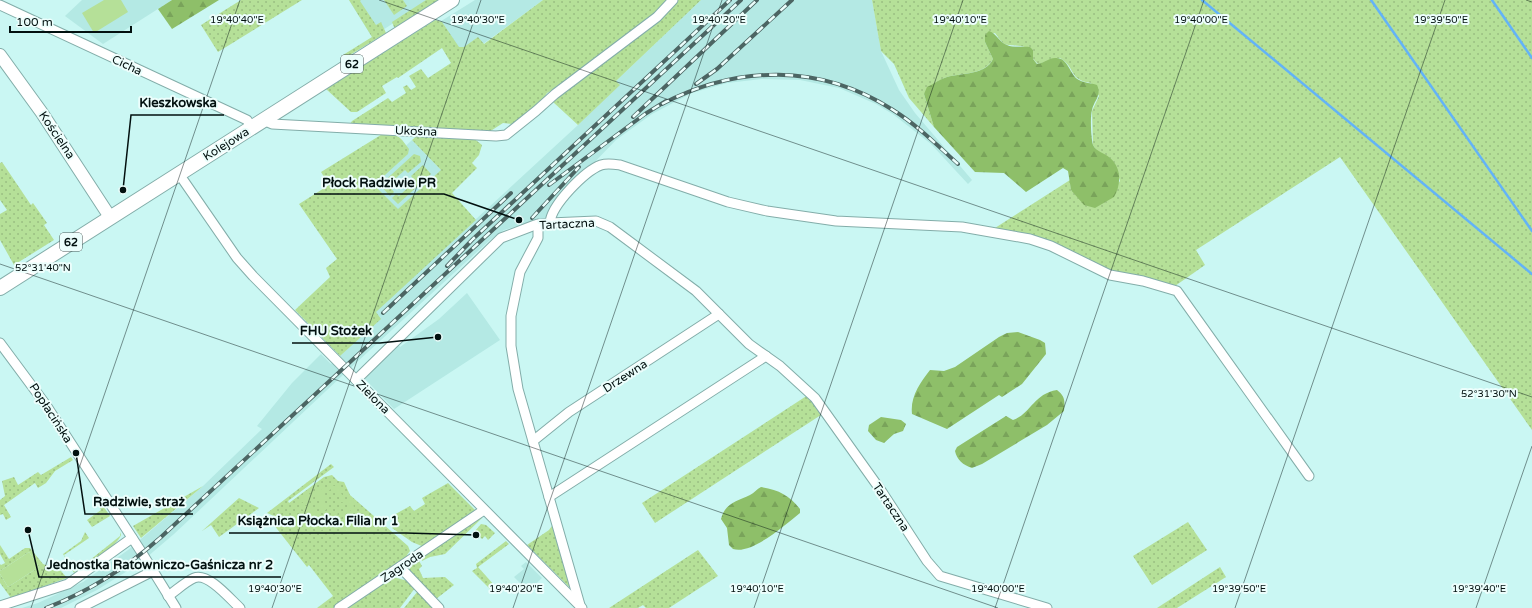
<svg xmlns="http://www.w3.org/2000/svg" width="1532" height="608" font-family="'Varela Round',sans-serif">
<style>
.built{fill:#b4e9e4}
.green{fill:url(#green-dots)}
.forest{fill:url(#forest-firs)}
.pitch{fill:#b5e098;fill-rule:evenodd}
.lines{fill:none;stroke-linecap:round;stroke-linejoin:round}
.stream{stroke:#63b3f7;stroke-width:2.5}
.minor-casing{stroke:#83ada9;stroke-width:11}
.secondary-casing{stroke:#83ada9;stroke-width:14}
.primary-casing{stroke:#83ada9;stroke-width:16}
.minor{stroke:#fff;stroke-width:9}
.secondary{stroke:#fff;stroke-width:12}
.primary{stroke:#fff;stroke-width:14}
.rail-casing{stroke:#4c6563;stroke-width:4}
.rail{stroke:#ecfefc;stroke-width:2.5;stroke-dasharray:8;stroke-linecap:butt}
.ticks{fill:none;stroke:#02100f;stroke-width:1;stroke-opacity:0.45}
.labels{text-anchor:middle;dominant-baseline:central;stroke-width:4;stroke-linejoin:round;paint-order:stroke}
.shield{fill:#ecfefc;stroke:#485756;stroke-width:1}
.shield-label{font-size:11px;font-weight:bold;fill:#02100f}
.street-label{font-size:12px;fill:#02100f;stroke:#ecfefc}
.ticks-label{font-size:10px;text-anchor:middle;fill:#02100f;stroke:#ecfefc;stroke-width:4;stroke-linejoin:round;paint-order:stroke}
.leader{fill:none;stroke:#02100f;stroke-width:1.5}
.callout-dot{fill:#02100f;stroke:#ecfefc;stroke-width:1.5}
.callout-label{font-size:13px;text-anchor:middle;font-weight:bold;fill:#02100f;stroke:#ecfefc;stroke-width:4;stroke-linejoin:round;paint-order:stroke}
</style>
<defs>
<pattern id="green-dots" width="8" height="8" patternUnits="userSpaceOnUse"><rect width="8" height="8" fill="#b5e098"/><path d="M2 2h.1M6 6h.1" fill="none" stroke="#9abf82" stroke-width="1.8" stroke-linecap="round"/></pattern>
<pattern id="forest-firs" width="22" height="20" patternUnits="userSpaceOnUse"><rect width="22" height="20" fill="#8ebf69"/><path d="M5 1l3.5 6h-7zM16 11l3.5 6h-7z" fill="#79a35a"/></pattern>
</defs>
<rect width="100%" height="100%" fill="#caf7f3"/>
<!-- built -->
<g class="built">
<path d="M82,0H172L103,44L65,16Z"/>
<path d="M349,0H429L372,37Z"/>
<path d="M475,0H543L457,63L438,23Z"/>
<path d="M701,0H872L881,51L899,90L915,113L972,180L968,184L931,144L894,115L876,104L839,88L800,80L762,79L727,83L692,93L652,114L616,140L556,202L546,219L531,222L504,230L491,239L344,374L174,534L140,563L97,590L61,608H22L38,603L83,582L128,550L203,486L262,429L257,426L292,383L321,354L331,364L380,319L375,312L578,125L619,85L616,81Z"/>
<path d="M412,140L446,175L395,222L362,187Z"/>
<path d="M467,293L500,340L394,409L364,378L399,345L400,347L439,319Z"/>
<path d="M526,562L542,578L528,591L514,577L524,569L521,566Z"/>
</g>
<!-- green -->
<g class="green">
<path d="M241,0H302L218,52L201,25Z"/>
<path d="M349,0H361L360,1L376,25L381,22L386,33L345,58L343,55L372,37Z"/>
<path d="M384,0H403L407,6L394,15Z"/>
<path d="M426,0H439L396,27H394L392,22Z"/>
<path d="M543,0H670L658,13L563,85L547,93L541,102L512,124L503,123L489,132L348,127L352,121L388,98L392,102L406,93L403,87L407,85L411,90L416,87L409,76L421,69L428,78L451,63L442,48L398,78L397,77L382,86L386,93L357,112H351L326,89L435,20L442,22L459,47H464L478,37L484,44Z"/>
<path d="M676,0H701L616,81L620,85L578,125L553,102Z"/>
<path d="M872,0H1532V430L1340,157L1196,250L1205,265L1175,286L1117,274L995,228L1070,180L1071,190L1095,207L1103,202L1120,181L1115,164L1097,151L1093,145L1092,111L1099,96L1091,83C1068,80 1076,67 1060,58L1038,64L1033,59V50C1029,49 1024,46 1020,46C1004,44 1006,48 995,33L985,35V42L993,59C985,75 961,73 947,77C938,80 931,88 924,94L934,127L909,98L894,64L881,51Z"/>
<path d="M384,133C400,135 400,137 409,149L408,154L374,185L398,209L441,170L412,140L419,134L472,137L482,145L479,155L472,163L477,168L452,193L476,220L376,312L381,319L340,356L295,310L330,277L326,268L337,259L299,204L329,185L321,172Z"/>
<path d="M414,154L420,156L421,162L408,173L405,170L388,185L394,192L390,196L380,185Z"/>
<path d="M2,162L31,205L33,203L47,223L44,225L54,240L14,265L0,240V214L7,210L0,200V163Z"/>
<path d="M423,165L431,174L398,204L392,198L396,194L399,196L415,181L411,176Z"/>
<path d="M808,395L824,413L655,523L642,503Z"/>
<path d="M71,457L73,460L55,471L46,483L38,488L35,483L4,505L11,517L6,520L3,514L0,515V500L5,496L2,481L14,477L18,485L38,472L41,475Z"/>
<path d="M331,464L334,467L288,501L289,503L324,477L332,475L338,481L344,482L350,495L408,546L410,551L407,555L408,557L334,608H317L333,596L309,565L307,567L270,520L274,516L267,513Z"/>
<path d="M448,483L475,510L424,547L412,542L392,528L398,521L392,516L410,506L414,511L425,504L422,498Z"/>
<path d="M203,486L141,538L133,526Z"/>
<path d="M97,497L110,516L92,527L87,520L101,510L94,499Z"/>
<path d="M239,498L259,508L219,537L211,525L202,531Z"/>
<path d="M480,518H482L445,554L430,557L422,561L421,557Z"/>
<path d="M1188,522L1207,550L1152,585L1133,556Z"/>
<path d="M554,523L571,587H569L527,545L549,530Z"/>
<path d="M481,524L486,525L495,533L488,540L485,536L482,539L475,531Z"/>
<path d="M85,532L89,538L64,555L75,572L120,536V532L121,535C117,546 85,569 74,573L63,554L81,541Z"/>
<path d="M506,541L509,544L478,567L495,586L490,589L472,571L477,568L476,564Z"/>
<path d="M0,545L9,559L25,548H30L43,564L61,571L67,578L11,598L0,583V574L8,587L39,567L29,552L0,571V564L1,565L5,563L0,554Z"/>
<path d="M698,550L718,576L669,608H646L643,605L638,608H609Z"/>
<path d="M418,559L422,566L419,569L423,578L445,577L454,585L436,599L409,570L411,565Z"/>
<path d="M1220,567L1226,577L1177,608H1157Z"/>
<path d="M393,577L408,581L415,588L400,608H348Z"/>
<path d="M418,591L433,608H404Z"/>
</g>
<!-- forest -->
<g class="forest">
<path d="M172,0H219L172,29L158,9Z"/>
<path d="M989,31C997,34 999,42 1007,45C1013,48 1023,46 1030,47L1033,50V59L1037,64C1044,63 1049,58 1055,58C1069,57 1069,75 1079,80C1084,83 1091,83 1097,85C1102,96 1094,100 1092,110C1090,117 1091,138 1093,145C1096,152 1105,153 1110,158C1122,168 1121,185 1114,197L1095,208L1084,205L1071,190L1068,171L1063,168L1026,192L1004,173L975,172L934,127L924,94L927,87C934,84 940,79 947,77C961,73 986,75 993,59L985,42V35Z"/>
<path d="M1018,332L1040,340L1045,343L1046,354L1022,384L1002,397L999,395L947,429L912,414C910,397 920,383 930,370L944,371L955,367L999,337L1007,333Z"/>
<path d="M1057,390C1065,396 1065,401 1064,411L1047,425L982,464L972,468C963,465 957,460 955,451L957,447L1006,416L1013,420C1031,414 1033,394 1057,390Z"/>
<path d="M881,417L901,420L906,424L903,431L894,434L884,443L876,440L868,431L869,425Z"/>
<path d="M761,487C779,490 789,495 800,509V513C786,524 752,555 733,549L729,545L727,528L721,519C725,503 737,501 750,495C754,493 757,489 761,487Z"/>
</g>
<!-- pitch -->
<g class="pitch">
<path d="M104,0H121L128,12L94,33L82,13Z"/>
<path d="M331,485L338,487L344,499L353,501L354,508L326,529L318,531L313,525L312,512L300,509L298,502L301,498ZM331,489L336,491L341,502L349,504L350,506L337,516L338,512L336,511L332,520L319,527L317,525L316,511L311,507L302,505L301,503L316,496L319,501V510H326L324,494Z"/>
<path d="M360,513L372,530L354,543L342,526Z"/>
<path d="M29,552L39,567L8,587L0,574V571Z"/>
</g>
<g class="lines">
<!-- stream -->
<g class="stream">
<path d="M1202,0L1532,274"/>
<path d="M1371,0L1532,231"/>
<path d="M1492,0L1532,58"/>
</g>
<!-- minor casing -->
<g class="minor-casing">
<g id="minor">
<path d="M0,5L247,120L252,128"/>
<path d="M263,120L272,124L496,136L506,135L536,111L555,94L657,17L673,0"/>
<path d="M179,174L237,258L253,276L582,608"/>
<path d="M550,223C551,205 585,171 601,165C607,163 613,164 620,165L728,202L767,211L836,221L962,227L1030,239L1051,246L1110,275L1143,281L1177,291L1309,476"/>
<path d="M538,224V238L520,272L511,316V346L518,389L580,605"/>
<path d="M0,343L46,405L142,553L176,608"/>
<path d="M356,380L501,238L535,225L550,223L596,221L610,227L696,291L749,344L780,366L815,398L882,492L927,561L940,576L1047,608"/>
<path d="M533,441L569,412L719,314"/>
<path d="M549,497L766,356"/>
<path d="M400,567L439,608"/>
<path d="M168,596C177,590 185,582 194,578C208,572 230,599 240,608"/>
<path d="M0,606L68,584L132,538"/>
<path d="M80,608L153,571"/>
<path d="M339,608L484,510"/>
</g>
</g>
<!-- secondary casing -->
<g class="secondary-casing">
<path id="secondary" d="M0,55L42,113L110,217"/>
</g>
<!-- primary casing -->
<g class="primary-casing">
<path id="primary" d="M0,288L452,0"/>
</g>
<!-- minor -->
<use href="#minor" class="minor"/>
<!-- secondary -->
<use href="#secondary" class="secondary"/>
<!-- primary -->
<use href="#primary" class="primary"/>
<!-- rail casing -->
<g class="rail-casing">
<g id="rail">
<path d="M696,84L717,69L792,0"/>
<path d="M662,104C737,65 820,63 893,110C917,125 937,145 958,164"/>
<path d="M633,117L757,0"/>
<path d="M549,185L645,114L666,101"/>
<path d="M532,218L579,167"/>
<path d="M447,266L473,239L730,0"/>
<path d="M383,313L511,193"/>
<path d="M46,608C88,592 126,568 160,538L741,0"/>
</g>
</g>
<!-- rail -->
<use href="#rail" class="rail"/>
</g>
<!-- ticks -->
<path class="ticks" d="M379,0L1532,397M1526,0L1532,2M0,264L998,608M31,608L240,0M272,608L481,0M513,608L722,0M754,608L963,0M995,608L1204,0M1235,608L1445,0M1476,608L1532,446"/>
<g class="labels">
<!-- shield labels -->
<g class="shield">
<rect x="341" y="55" width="22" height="18" rx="3"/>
<rect x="60" y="233" width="22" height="18" rx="3"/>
</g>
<g class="shield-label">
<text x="352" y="64">62</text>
<text x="71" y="242">62</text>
</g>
<!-- street labels -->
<g class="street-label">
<text transform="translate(127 65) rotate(25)">Cicha</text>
<text transform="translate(416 131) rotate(2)">Ukośna</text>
<text transform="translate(57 135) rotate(56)">Kościelna</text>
<text transform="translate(226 144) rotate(-32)">Kolejowa</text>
<text transform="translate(567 224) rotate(-3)">Tartaczna</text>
<text transform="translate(625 376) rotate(-33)">Drzewna</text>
<text transform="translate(373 397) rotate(45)">Zielona</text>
<text transform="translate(51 413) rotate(57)">Popłacińska</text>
<text transform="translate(891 507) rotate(56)">Tartaczna</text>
<text transform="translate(402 566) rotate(-34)">Zagroda</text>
</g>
</g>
<g class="ticks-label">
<text x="237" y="23">19°40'40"E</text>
<text x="478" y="23">19°40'30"E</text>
<text x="719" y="23">19°40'20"E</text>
<text x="960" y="23">19°40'10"E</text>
<text x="1201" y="23">19°40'00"E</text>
<text x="1441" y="23">19°39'50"E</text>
<text x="43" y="271">52°31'40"N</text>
<text x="1489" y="397">52°31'30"N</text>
<text x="275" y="592">19°40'30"E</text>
<text x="516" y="592">19°40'20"E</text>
<text x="757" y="592">19°40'10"E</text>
<text x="998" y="592">19°40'00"E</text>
<text x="1239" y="592">19°39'50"E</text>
<text x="1479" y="592">19°39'40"E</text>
</g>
<!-- callouts -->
<path class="leader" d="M123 190L131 115H224M519 220L444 194H314M438 337L380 343H292M76 453L85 514H193M476 535L406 533H229M28 530L39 577H281"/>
<g class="callout-dot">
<circle cx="123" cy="190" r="4"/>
<circle cx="519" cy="220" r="4"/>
<circle cx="438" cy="337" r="4"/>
<circle cx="76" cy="453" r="4"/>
<circle cx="476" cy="535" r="4"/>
<circle cx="28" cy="530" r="4"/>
</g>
<g class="callout-label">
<text x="178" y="107">Kieszkowska</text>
<text x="379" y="187">Płock Radziwie PR</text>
<text x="336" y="335">FHU Stożek</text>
<text x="139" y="506">Radziwie, straż</text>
<text x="318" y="525">Książnica Płocka. Filia nr 1</text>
<text x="160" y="569">Jednostka Ratowniczo-Gaśnicza nr 2</text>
</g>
<!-- scale -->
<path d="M10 26v6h121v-6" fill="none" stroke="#02100f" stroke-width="2"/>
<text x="16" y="26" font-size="12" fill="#02100f" stroke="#ecfefc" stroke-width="3" paint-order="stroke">100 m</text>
</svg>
